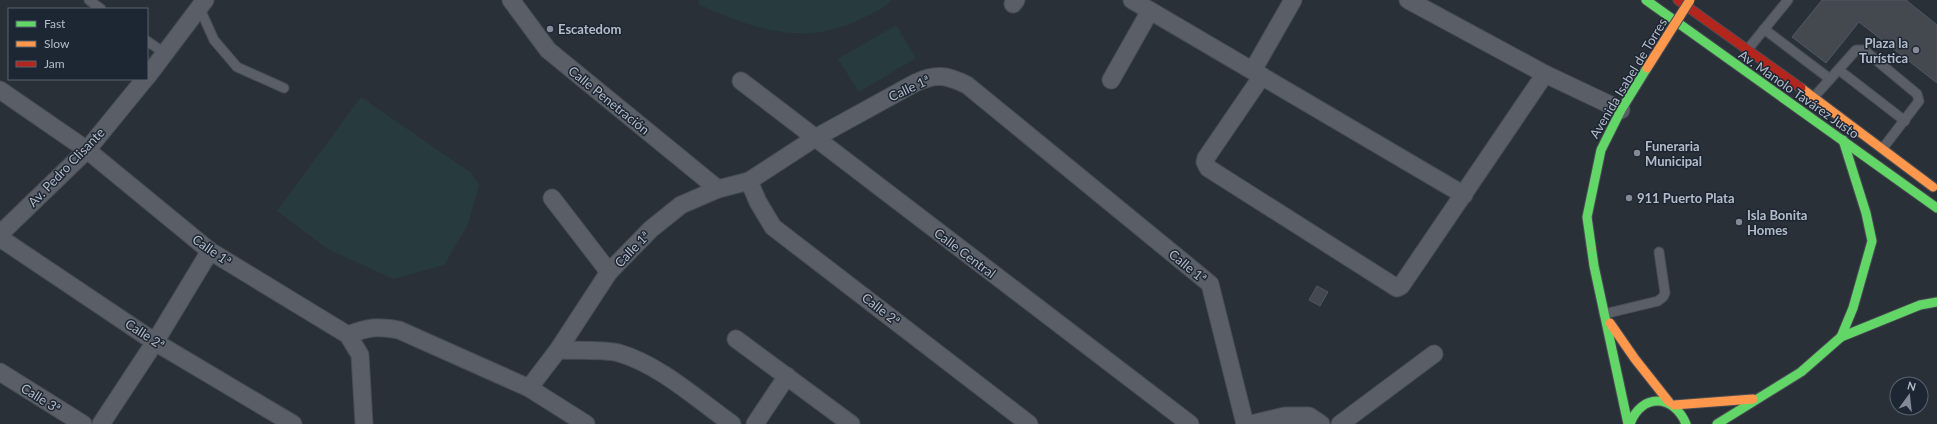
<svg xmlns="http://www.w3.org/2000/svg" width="1937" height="424" font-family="Lato,sans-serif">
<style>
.green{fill:#273a3e}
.building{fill:#444950;stroke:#52575f}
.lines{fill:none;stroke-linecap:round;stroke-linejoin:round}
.lane-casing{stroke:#484c53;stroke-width:11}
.street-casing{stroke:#484c53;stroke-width:19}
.fast-casing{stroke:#484c53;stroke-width:11}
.slow-casing{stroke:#484c53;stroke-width:11}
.jam-casing{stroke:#484c53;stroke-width:11}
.lane{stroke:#5a5e66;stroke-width:9}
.street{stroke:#5a5e66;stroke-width:17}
.fast{stroke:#63d668;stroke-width:9}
.slow{stroke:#ff974d;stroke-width:9}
.jam{stroke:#b3261e;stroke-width:9}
.slow-bridge-casing{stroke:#484c53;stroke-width:11;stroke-linecap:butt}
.slow-bridge{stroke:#ff974d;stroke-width:9}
.poi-dot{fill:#848b96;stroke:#1d2633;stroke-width:1.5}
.labels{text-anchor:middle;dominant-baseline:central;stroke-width:3;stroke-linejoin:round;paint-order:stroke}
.poi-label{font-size:13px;font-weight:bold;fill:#b4bcc9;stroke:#1d2633;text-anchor:start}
.street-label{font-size:13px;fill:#b4bcc9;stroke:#1d2633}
</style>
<rect width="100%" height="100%" fill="#2a3038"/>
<!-- green -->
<g class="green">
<path d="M700,0H891C884,9 873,13 863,18C803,48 754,29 698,4Z"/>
<path d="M896,25L916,58L859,92L838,59Z"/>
<path d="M361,97L471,173L479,185L468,224L444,265L393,279L328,249L277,211Z"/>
</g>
<!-- building -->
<g class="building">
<path d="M1822,0H1906L1937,25V83L1859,22L1826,63L1792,37Z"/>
<path d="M1317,286L1328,292L1320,306L1309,300Z"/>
</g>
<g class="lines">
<!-- lane casing -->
<g class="lane-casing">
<g id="lane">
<path d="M89,0L101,9"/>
<path d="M200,9L214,40L237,67L284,88"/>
<path d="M1764,29L1830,79"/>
<path d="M147,41L166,54"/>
<path d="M1748,49L1788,0"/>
<path d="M1839,70L1905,121"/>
<path d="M1814,97L1856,50H1864L1917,94L1919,101L1883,148"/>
<path d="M1604,314L1658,301L1663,297L1665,293L1659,252"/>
</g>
</g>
<!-- street casing -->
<g class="street-casing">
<g id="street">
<path d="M511,0L548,50L718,189"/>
<path d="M1132,0L1464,195"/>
<path d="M1408,0L1545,74L1621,110"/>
<path d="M1013,4L1016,0"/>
<path d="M1253,70L1293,0"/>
<path d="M1262,76L1206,158L1205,162L1208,168L1397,288L1401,286L1545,74"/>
<path d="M147,77L205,0"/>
<path d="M1111,80L1150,11"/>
<path d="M741,81L1190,424"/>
<path d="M0,90L87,150L210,251L348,335L360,355L364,424"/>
<path d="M749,181L758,202L773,227L1029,424"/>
<path d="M552,198L609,272"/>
<path d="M0,234L87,150L145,79"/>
<path d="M0,238L155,342L293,424"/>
<path d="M348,335C368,327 377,326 399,330L529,388L586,424"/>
<path d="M736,339L851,424"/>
<path d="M558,350C575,351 603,349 619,353C660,365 698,400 732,424"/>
<path d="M0,372L83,424"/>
<path d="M529,388L558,350L609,272L651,229L681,205L718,189L749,181L815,138L915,83C936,73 947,75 967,85L1210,284L1245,424"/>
<path d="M101,424L155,342L210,251"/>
<path d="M755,424L787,376"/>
<path d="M1251,424L1285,416H1309L1321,424"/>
<path d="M1340,424L1434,354"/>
</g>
</g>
<!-- fast casing -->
<g class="fast-casing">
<g id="fast">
<path d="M1646,0L1937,208"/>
<path d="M1841,337L1853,308L1872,241L1866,213L1843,140"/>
<path d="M1841,337L1920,305L1937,302"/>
<path d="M1628,424L1594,266L1587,217L1601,150L1621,110L1647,68"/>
<path d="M1630,424C1641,393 1674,394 1686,424"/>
<path d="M1717,424L1801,372L1841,337"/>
</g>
</g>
<!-- slow casing -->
<g class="slow-casing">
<g id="slow">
<path d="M1801,88L1933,187"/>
<path d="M1610,323L1635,359L1669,402"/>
<path d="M1674,405L1753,399"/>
</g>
</g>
<!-- jam casing -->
<g class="jam-casing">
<path id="jam" d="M1678,0L1801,88"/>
</g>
<!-- lane -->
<use href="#lane" class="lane"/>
<!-- street -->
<use href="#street" class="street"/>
<!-- fast -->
<use href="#fast" class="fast"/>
<!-- slow -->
<use href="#slow" class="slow"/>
<!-- jam -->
<use href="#jam" class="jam"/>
<!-- slow-bridge casing -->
<g class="slow-bridge-casing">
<path id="slow-bridge" d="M1647,68L1690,0"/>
</g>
<!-- slow-bridge -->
<use href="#slow-bridge" class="slow-bridge"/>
</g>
<!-- markers -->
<g class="poi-dot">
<circle cx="550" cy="29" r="4"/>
<circle cx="1916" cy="50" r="4"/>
<circle cx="1637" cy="153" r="4"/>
<circle cx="1629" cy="198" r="4"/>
<circle cx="1739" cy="222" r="4"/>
</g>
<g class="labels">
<!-- poi labels -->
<g class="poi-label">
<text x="558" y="29">Escatedom</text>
<text x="1908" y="43" text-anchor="end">Plaza la<tspan x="1908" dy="15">Turística</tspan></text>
<text x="1645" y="146">Funeraria<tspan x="1645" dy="15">Municipal</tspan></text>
<text x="1637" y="198">911 Puerto Plata</text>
<text x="1747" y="215">Isla Bonita<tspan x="1747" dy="15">Homes</tspan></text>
</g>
<!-- street labels -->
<g class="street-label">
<text transform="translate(1628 78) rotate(-59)">Avenida Isabel de Torres</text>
<text transform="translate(909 88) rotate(-25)">Calle 1ª</text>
<text transform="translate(1799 94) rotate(35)">Av. Manolo Tavárez Justo</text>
<text transform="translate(609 100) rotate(39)">Calle Penetración</text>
<text transform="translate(66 167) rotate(-46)">Av. Pedro Clisante</text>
<text transform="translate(632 249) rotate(-46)">Calle 1ª</text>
<text transform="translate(212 250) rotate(35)">Calle 1ª</text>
<text transform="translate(965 253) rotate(37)">Calle Central</text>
<text transform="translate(1188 266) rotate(39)">Calle 1ª</text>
<text transform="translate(881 309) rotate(38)">Calle 2ª</text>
<text transform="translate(145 334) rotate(33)">Calle 2ª</text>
<text transform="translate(41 398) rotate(32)">Calle 3ª</text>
</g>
</g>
<!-- legend -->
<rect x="8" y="8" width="140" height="72" fill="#1d2633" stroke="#59626f"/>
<rect x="16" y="21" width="20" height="6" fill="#63d668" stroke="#59626f"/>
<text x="44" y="28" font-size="12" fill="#b4bcc9">Fast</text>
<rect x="16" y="41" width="20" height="6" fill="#ff974d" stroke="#59626f"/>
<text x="44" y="48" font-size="12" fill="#b4bcc9">Slow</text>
<rect x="16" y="61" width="20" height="6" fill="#b3261e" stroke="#59626f"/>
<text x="44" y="68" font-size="12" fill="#b4bcc9">Jam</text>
<!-- north arrow -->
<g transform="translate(1909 396) rotate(15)"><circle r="19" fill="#1d2633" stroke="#59626f"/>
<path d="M0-3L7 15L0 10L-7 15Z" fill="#848b96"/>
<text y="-6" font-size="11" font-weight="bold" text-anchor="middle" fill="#b4bcc9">N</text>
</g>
</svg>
